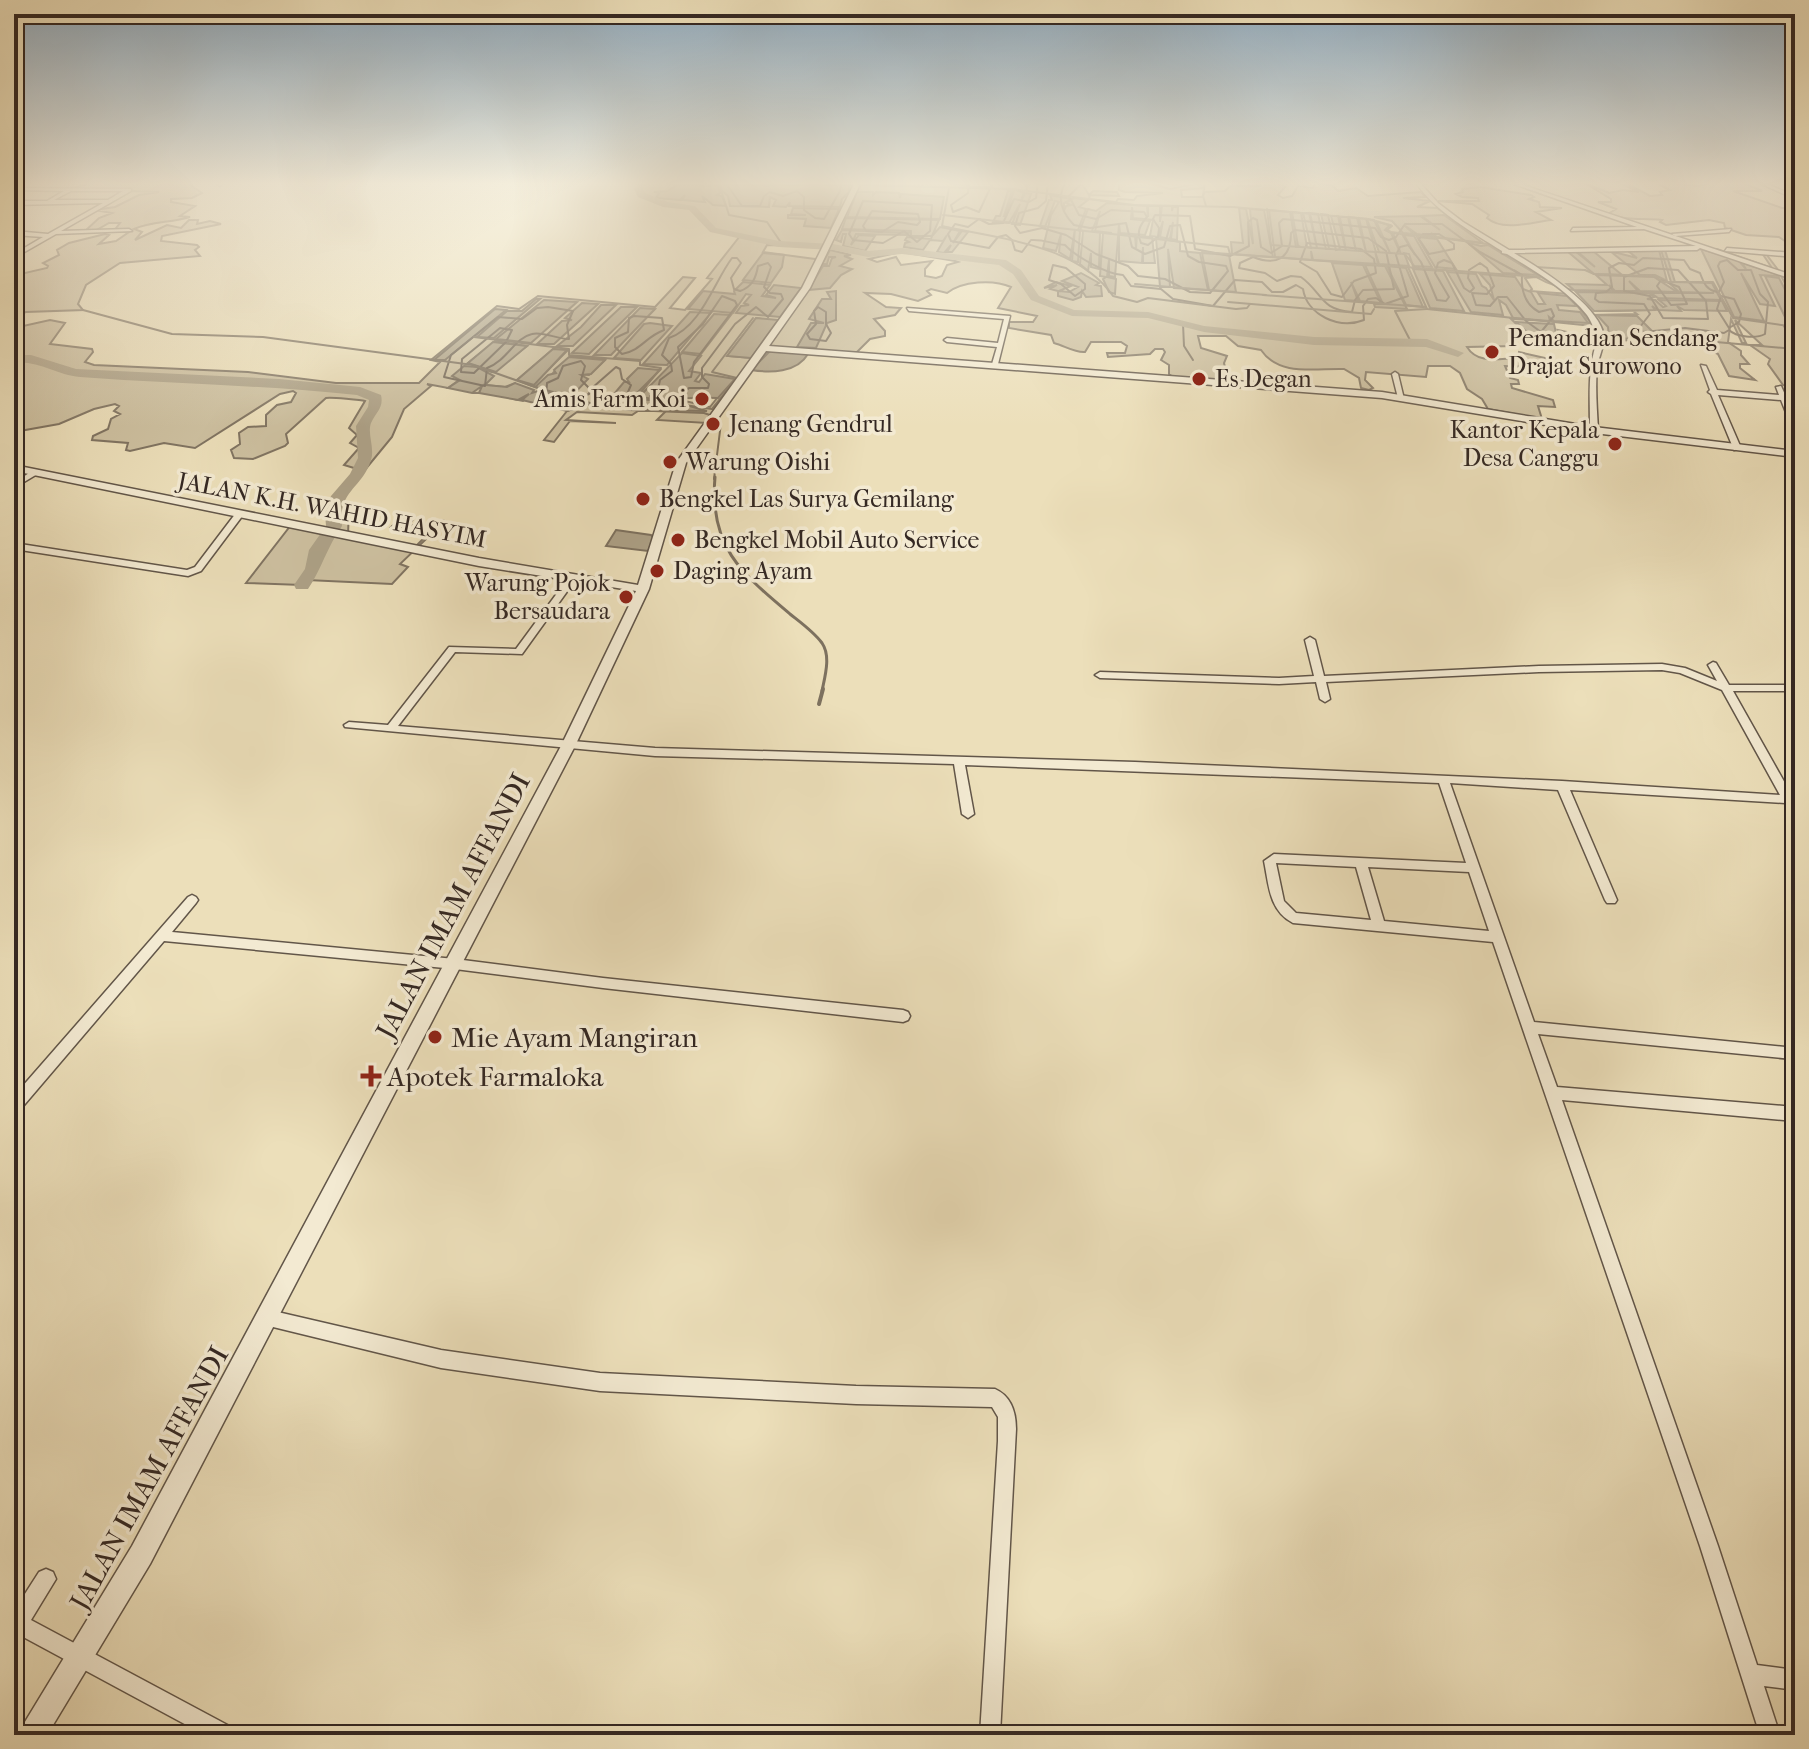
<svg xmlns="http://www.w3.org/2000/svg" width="1809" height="1749" font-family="'IM FELL French Canon',serif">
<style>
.green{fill:#cdc0a0;stroke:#807462;stroke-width:2;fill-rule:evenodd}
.water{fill:#ada187;stroke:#7d715f;stroke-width:2}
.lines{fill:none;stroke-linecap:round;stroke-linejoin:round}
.shore{stroke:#706455;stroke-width:2}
.stream-far2{stroke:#7d715f;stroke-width:2}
.stream-far1{stroke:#7d715f;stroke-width:3}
.stream{stroke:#7d715f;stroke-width:4}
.river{fill:#ada187;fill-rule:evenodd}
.minor-casing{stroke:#625649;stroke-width:3}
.tertiary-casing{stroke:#625649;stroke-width:3}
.minor{fill:#f3ead2;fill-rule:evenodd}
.tertiary{fill:#f3ead2;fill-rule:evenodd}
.poi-dot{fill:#8f2418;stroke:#f3ead2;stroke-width:3}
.labels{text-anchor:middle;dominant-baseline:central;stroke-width:7;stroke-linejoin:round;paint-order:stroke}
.far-poi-label{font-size:24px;fill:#342823;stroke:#f3ead2;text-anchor:start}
.far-street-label{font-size:24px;fill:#342823;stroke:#f3ead2}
.street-label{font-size:28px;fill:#342823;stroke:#f3ead2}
.poi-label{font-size:28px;fill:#342823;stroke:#f3ead2;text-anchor:start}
</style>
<rect width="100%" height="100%" fill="#ecdfba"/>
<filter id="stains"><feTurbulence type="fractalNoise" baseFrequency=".0025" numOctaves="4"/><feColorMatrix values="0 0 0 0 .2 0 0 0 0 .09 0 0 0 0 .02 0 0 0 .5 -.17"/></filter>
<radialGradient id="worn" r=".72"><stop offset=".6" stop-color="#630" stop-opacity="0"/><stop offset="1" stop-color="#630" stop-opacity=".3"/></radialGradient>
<!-- green -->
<g class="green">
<path d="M93,182H186L202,193L192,198L171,199V202L195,206L180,216L190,217C171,223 151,221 134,229L142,232L135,240L167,225L181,228L189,220H198L197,224L210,221L221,224L162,236L161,241L197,245L199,247L195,250L200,256L120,263L86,285L78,304L83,310L26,312L14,316L16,275L47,268L48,266L43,263L59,255L57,250L69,243L105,234L109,235L99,244L116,241L129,232H113L120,223H109L93,232L85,231L99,218L112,213L95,210L115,207L139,195L159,192L71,189Z"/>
<path d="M644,182L699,185L701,182L718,184L719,182L744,184L746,182L834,184L839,182L840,184L842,182L844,184L846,182L848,185L850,182L852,187L855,182L899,186L900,183L882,182H951L970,187H992V184L957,182H1030V184L1091,182L1082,184L1089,195L1093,191L1117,192L1119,196L1090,195L1089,199L1116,202L1118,199L1134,200L1137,196L1163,193L1125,192L1119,190V182H1147L1170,189L1205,182L1204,188L1181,190L1182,197H1202L1205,192L1225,191L1230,186H1261V182H1277L1285,187L1278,195L1283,198L1292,196L1298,186L1313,188L1315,182L1333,186L1338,191L1356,188L1368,196L1421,192L1425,197L1403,198L1430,201L1417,207L1437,208L1502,252L1717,249L1772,268L1762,253L1766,254L1779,271L1795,276V280L1781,276L1795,301V312L1794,310L1786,319L1795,320L1787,321L1795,328L1784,326L1795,345V390L1783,385L1768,364L1770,359L1750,345H1762L1735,320L1746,343H1742L1731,319L1728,342L1741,351V355L1749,364H1740V368L1755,380L1729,376L1718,354L1698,344L1600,339L1592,323L1511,319L1533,340H1516L1515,346L1467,347C1478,365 1500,358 1518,358L1519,352L1549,359L1556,368L1505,366L1510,378L1518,380L1519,384H1511L1512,388L1553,400L1555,407L1538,406L1542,419L1488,409L1482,399L1467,389L1460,373L1450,366H1428L1426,377L1366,372L1365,380L1373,388L1369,390L1361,388L1359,378L1344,369C1316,368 1279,377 1261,350L1238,346L1226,336H1198L1201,348L1227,356L1224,363L1227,375L1221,381L1173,377L1169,374V365L1161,360L1165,352L1163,349H1155L1150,354L1108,357L1107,353H1125L1127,346L1121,342H1091L1085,352C1075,353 1065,346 1054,343L1051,335L1009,328V322H1033L1037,316L998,308L1011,287C993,279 962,281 947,293L931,289L927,291L931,295L918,301L891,294L865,293L886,307L901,308L895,315L874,319L885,331V336L870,339L855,354L767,352L748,373L718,418L711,415L707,423L657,420L666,411H638L632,415L577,412L566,420L616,423L570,421L554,442L544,440L567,411L588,404L538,391L523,401L518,400L521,399L515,383L505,387L487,385L479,393H473L459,380L448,388L427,384L431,386L404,409L392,437L364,471L344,465L359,448L350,443L357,435L349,428L365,401C362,400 331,397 326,398L286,434L288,443L285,446L253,459L234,458L231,450L240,444L239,433L248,427L266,426V415L277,405L291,402L296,393L293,391L280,394L195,448L164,443L130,451L126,450L128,443L92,440L93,436L108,429L111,419L120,414L114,411L119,406L115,404L94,409L59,424L14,432V328L50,320L65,323L50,344L92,349L93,352L85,362L94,365L248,372L336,383H419L440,362L431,360L497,306L519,309L538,296L655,307L683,277L695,278L670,308L685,310L712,279L707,278L740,236L713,230L692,208L666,205L641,195L638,189ZM767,245L822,247L827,246L820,262L815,259L763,252ZM901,252L955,261L958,262L947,265L942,276L936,278L925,276V269L932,261L901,265L896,257L877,262L869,259ZM1536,277C1570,297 1610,292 1648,293L1647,299H1583L1655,300L1661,306L1589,305L1654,310L1594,311H1633L1637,314L1591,315L1570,294L1530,291L1532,289L1525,278ZM756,318L777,321L751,358L728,356ZM495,341L527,346L492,372L468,363ZM553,349L567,351L532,386L517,380ZM571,356L604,359L605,360L589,375L554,372ZM651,385L721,393L710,407L685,401L639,396ZM613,396H615L683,404L678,410H635L605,405Z"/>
<path d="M1583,182L1609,193L1623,190L1639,192L1618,182H1624L1650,196L1662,195L1660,192L1670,190L1655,182L1699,186L1712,182H1742L1762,191H1733L1782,208H1795V248L1779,237L1746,235L1725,228L1724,223L1709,220L1666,225L1660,222L1662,220C1641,218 1628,221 1608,214L1616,209L1598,202H1611V199Z"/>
<path d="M1480,187L1531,195L1534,197L1529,199L1539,202L1540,207L1562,208L1536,212L1551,220C1532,222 1503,232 1487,218L1489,215L1472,204L1438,201H1479L1478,198L1462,197L1456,194L1463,192L1462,189Z"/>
<path d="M337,500L349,505L348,536L413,549L430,532L391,527L402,517L414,518L409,525L432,527L439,520L445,521L400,564L408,567L392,584L307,580L302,585L246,583L291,525L331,532L334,526L331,507Z"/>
</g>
<!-- water -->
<g class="water">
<path d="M682,182H701L700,186L718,185L720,193L717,195L722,196L726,206L713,205L702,196L705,202L682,200L685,195L680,200L656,198L659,193L654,192L667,191Z"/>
<path d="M722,182H746L745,185L748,182H769L763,185L768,186L770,182H849V192L842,199L840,207L789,206L790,202L786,207L773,206L776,200L770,197L769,207L730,206L728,196L720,189Z"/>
<path d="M1014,190L1024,192L1021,201L1025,193L1031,194L1020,225L1012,224L1020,204L1009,223L993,222L996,216H1000L1008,191H1012L1004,216H1006Z"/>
<path d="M857,192H873V195L876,192L899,193L900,198L901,194L944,197L940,219L847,217Z"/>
<path d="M1050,195L1071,199L1064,203V211L1066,206L1071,205L1066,203L1074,198L1088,200L1079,207L1086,209L1078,230L1080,231L1078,262L1072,261L1075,229L1070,259L1059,252L1061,234L1056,251L1043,248L1051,215L1059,202L1055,201L1045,227L1040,226L1049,200H1052Z"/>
<path d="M1107,203L1147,206L1148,217V206H1160V222L1162,206H1172V211L1173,207H1178L1177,240L1171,239L1173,222L1170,239L1160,237L1163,221L1158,237L1150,236L1153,220L1133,218L1132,207L1131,219L1150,221L1145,235L1120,233L1119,224L1115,277L1109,276V260L1107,277L1116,279L1115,294L1109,292L1103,279L1106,277L1100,276L1103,233H1112L1095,231L1100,211L1092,231L1100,232L1099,269L1091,267V253L1088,271L1080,264L1083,231L1080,230L1088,209L1096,211Z"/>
<path d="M793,208H794L839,209L831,228L804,226L806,219L788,218V215H806L791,214Z"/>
<path d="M1239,208L1246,209L1253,244L1250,209L1264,210L1273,257L1232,254L1231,242L1243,243Z"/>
<path d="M1269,210L1290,212L1296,247H1301L1298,246L1292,212L1301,213L1307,247L1311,248L1303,213H1309L1317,248L1310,213L1318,214L1326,249H1329L1321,214L1328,215L1336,250L1340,249L1331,216H1338L1346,251L1340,217H1348L1356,251L1349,217L1357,218L1366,252L1359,218L1366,219L1376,252H1379L1367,219L1374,220L1390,253L1376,221L1390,225L1385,230L1391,233L1401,254L1393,233L1402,234L1415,255L1404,235L1414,236L1432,267L1413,266L1409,254L1404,253L1409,266L1379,264L1375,251L1378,264L1313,260L1311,251L1312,260L1275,257Z"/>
<path d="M1444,215L1483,243L1437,237L1431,233L1433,236L1417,234L1404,225L1414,234L1403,233L1392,221L1374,217L1420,216L1440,230L1422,216Z"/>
<path d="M846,218L939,220L932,236L940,227L960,231L953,243L962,231L968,232L952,252H947L951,245L944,253L937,252L947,235L943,241L930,240L923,250L904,247L905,243L909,242L905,240L907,237L931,239L932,236H911V231L842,229Z"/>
<path d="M842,230L909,233L908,235L856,234L851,245L859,235L875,236L865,251L843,246L846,234H843L841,242L836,240Z"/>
<path d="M1119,234L1135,235L1136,248L1137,236L1152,237L1155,263H1143V247L1142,263L1119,261Z"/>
<path d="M1417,237L1437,239L1456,269L1435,267Z"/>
<path d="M1156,238L1180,242V251L1200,253L1208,290L1174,288L1168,249L1170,287H1160Z"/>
<path d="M1469,244V243L1481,246L1488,245L1538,275L1520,274L1514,270L1518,274L1503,273Z"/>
<path d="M1701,249L1738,260L1746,269L1742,263L1776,274L1778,276L1760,275L1775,306L1760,304L1741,273L1764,321L1734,317Z"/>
<path d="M830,250L851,255L844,256L852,259L840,266L852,269L841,275L830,288L808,290L823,266H829L832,258L836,257H829L827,264H822Z"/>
<path d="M1659,250L1667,281L1655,275H1640L1610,251L1637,258L1628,251Z"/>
<path d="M1661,250H1665L1675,282L1712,283L1721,300L1658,298L1651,293H1714L1679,292L1668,282H1671Z"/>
<path d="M1567,251H1575L1595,267L1577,251H1593L1622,275L1594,274Z"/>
<path d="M763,253L784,255L782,267L771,283L743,280Z"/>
<path d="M1202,253L1229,255L1236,292L1209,290Z"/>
<path d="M1332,263L1363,265L1381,303L1360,301L1351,282L1358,301L1345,300Z"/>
<path d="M1365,265L1385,266L1407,309L1375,307L1374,304H1383Z"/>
<path d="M1387,266L1406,268L1423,307L1406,305Z"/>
<path d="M1413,269L1443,271L1464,311L1430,308Z"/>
<path d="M1447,272L1476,274L1482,286L1486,288L1494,300L1490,285L1480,274L1515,277L1523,289L1531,292L1538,304H1545L1538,293L1567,296L1577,306L1557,305L1559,310L1580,312L1588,323L1554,321L1549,317L1550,321L1513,318L1506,305L1499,300L1503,315L1471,312Z"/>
<path d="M1081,273L1099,283L1096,285L1101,286L1102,296L1086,297L1082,291L1081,297L1073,300L1058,296V291L1050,289L1057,285L1044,288L1056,282L1071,286L1059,291L1069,292L1078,287L1062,281Z"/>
<path d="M1596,275L1654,277L1677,292L1640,291L1629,281L1638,291H1615L1609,285L1613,291L1574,290L1567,284L1607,285Z"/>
<path d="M1765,276L1779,278L1794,307L1795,320L1786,319Z"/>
<path d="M743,282L770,285L762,296L776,298L766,295L774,285L801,288L780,317L736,313L741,306L749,305L744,303L751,295L746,294L733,313L688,309L703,291L735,294L734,291Z"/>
<path d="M836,291V320L827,323L816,348L797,347L811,323H824L809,319L822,299H831L827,292Z"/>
<path d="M1576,292L1649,293L1654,297L1647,299L1655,300L1663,307L1666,306L1659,300L1722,301L1727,311L1684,310L1677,306L1681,311L1658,310L1652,306L1655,310L1594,311Z"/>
<path d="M536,299H540L494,338L477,337L507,311H522Z"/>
<path d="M544,300L577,302L531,343L496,339Z"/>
<path d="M582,303L598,304L554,344H537L562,321L572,320L565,318Z"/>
<path d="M601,305H616L573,346H557L581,327Z"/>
<path d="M621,307H637L589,354L572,353Z"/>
<path d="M640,308L655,309L611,355H594Z"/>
<path d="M495,309L506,310L445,360H434Z"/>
<path d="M690,312L711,313L667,365L643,364Z"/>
<path d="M714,314L731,315L701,354L682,352Z"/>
<path d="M1597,315L1637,316L1661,340L1609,338L1608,327Z"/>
<path d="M756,318L778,320L751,358L727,356Z"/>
<path d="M1516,322L1554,324L1556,333H1560L1558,330L1590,337L1591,346L1540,344Z"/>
<path d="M650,323L672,326L641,360L614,358L644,324Z"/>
<path d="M493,342L527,346L496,372L468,363Z"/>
<path d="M553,349L567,350L534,385L517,380Z"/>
<path d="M770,351H776L808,354C797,373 770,373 751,370Z"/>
<path d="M682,353L701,356L689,371L701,373L695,381L699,382L705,374L735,379L718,398C691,396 668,402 639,397Z"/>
<path d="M569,357L605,360L591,374L581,375L588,379L571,397L535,387L548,375L556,373L554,370Z"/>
<path d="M464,366L477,367L494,376L485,385L507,387L515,383L534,390L532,393L538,391L588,405L567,411L522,400L529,394L518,400L479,393L482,386L472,393L448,388L460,380L452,376Z"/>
<path d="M638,368L660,370L632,398L682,403L681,409L686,405L707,411L635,410L604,405L610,397L617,396L614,394L624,382H629L627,379Z"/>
<path d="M616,530L651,535L654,538L648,551L606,546Z"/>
</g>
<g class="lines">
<!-- shore -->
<g class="shore">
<path d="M725,182L742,206H760L764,196L770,192L783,196L797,191L804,197V210L815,218L824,219L840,191L841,182"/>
<path d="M969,182L968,193L951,205L953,212L966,207L979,212L993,182"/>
<path d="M1038,182L1036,198L1029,202L1014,199L1003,223L989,224L979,219L968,227L955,224L948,234L951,241L989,248L998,237L1006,235L1012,240L1015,250L1022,252L1031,240C1044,239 1052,244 1065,245C1075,256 1108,275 1123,275L1131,286L1161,289L1173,299L1213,306L1235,280L1262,282L1272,292H1283L1296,285L1303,289C1307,315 1339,330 1364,320L1363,306L1368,299L1376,298L1385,304L1408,296L1396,255L1400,247L1408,245L1421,262L1437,300L1446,301L1449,297L1435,273L1438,263L1444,260L1452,263L1464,288L1470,292L1474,288L1468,278L1469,270L1480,263L1487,268L1494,286L1487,294L1472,293L1476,305L1490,306L1498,297H1507L1526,321L1541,332L1554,316L1551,309L1539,312C1524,304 1521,290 1522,275L1480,252L1442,224H1405L1396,237L1389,240L1381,237L1375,228L1283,219L1279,223L1282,246L1271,253L1261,247L1257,220L1253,218L1248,222L1249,246L1230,256L1195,249L1190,216L1155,215L1153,219L1159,228L1158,237L1148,245L1141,243C1136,232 1140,225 1147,217L1144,212L1111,210L1096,219L1079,215L1069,196L1083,182"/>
<path d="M1048,182L1046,201L1038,208L1019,213L1015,226L1020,233L1042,228L1066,235L1096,254L1128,266L1138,276L1165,279L1190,292L1210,293L1228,271L1226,266L1199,262L1188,256L1180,225L1170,226L1164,247L1145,254L1132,247L1126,223L1090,228L1074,225C1061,212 1056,198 1066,182"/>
<path d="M863,201L932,205L930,231L917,242L904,231L883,243L853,240L849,234Z"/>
<path d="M872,211L918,214L920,222L917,225L898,222L882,232L866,231L863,226Z"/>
<path d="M1295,230L1368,238L1386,251L1394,289L1363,290L1355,300L1352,312C1320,310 1323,293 1301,277L1291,276L1277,281L1265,273L1239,268L1240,263L1253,257C1276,266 1291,259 1291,233Z"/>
<path d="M1423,234H1439L1454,244V249L1429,254L1419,239Z"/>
<path d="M1307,243L1361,249L1374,259L1376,273L1354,281L1342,297L1331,294L1317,272L1300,262Z"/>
<path d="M732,258H737L741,263L731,278L734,289L740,291C752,287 756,278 758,266L768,263L771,267L764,287L770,293L781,294L783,299L768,317L756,307L735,324L702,368V377L709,384L708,388H689L673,401L652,400L650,396L658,389L660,380L672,371L671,364L662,355L669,338C701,327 714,282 732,258Z"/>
<path d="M1643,258L1684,260L1690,269L1700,273C1704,284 1707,291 1719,292L1724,282L1718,266L1720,262L1727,260L1738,270H1751L1760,294L1768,302L1765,334C1756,339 1736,337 1729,330L1724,333L1685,328L1643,332L1640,327L1650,314L1644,304L1599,302L1595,299L1596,293L1606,292L1612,287L1609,268L1619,263L1634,265Z"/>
<path d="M1053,265L1066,268L1085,284V289L1075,296L1061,284L1049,280Z"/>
<path d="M1648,268L1678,270L1706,301L1708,319L1663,318L1650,296L1624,291V277Z"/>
<path d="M1661,280L1679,287L1687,304L1671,305L1657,286Z"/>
<path d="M722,296L735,301L737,305L694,362L691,377L684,378L678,347L703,324Z"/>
<path d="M1721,296L1734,299L1741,314L1739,322L1729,328L1717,309Z"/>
<path d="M548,307L573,311L567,325L569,339C557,339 542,331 532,334C514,338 508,360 487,368L485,386L444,377L451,355L498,317L522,319L537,308Z"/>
<path d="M818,307L826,312V324L831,333L826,341L810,339L807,334L816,324L814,311Z"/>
<path d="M634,316L662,318L664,330C645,337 642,350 622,354L615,347V338L628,332L629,318Z"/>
<path d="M500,328L512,330L506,342L474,373L461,372L462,359Z"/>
<path d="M581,361L585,366L581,380L590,389L589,394L569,401L546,398L547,383L558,378L563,366Z"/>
<path d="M616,367L620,369L622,379L631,385L625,399L592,394V388Z"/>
</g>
<!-- stream-far2 -->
<g class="stream-far2">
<path d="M1026,182L1027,192"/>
<path d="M1205,182L1203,196L1206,206"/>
<path d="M719,184L855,185"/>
<path d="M719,184L729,215L767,222L782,244"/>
<path d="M858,185L1012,189L1134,205L1233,207L1368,219L1392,226L1387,230L1391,232L1488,244L1556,286"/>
<path d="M949,188L942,226C999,239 1077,244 1113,296L1137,302L1148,298L1236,309L1247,308L1250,304"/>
<path d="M1267,209L1271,245L1405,254L1415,267"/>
<path d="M943,215L1228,247L1230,254"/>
<path d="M1202,252L1540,277"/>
<path d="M1408,267L1427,309L1593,326"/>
<path d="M1535,267L1585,270L1594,274L1655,276L1663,282H1713L1733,318L1795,327"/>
<path d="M1135,284L1266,295"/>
<path d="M1263,295L1426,307"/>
<path d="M1572,299L1593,326L1596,339L1716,342L1795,349"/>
<path d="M1228,302L1371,314L1374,309"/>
<path d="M83,310L172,334L263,337L473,365L569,399L629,410L704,413L718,418L721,423L714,479"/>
<path d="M1183,324L1184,346L1193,360"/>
<path d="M474,337L569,349V355L640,361V365L661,368L636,398L712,409"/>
<path d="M1411,342L1395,311L1427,309"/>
<path d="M712,409L737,378L712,372L753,318"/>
</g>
<!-- stream-far1 -->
<path class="stream-far1" d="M715,477C709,546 740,572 790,614C800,622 814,632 822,643C831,656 825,676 822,691"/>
<!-- stream -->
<path class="stream" d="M819,704L823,689"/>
<!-- river -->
<g class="river">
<path d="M639,182H648L643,189L645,193L668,202L695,206L716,228L779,241L833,244L868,251L902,248L1006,260L1021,270L1039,296L1074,310L1148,312L1204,326L1314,337L1427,339L1464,353L1458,357L1426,347L1314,345L1204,332L1148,318L1072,316L1031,300L1013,274L999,265L902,254L868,257L833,250L779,247L710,232L689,210L663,207L638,197L634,189Z"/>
<path d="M14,355H31L76,369L279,379L360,387L381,395C384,408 376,412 371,423C367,434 375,448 371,460C362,489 338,490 342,526C327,547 322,568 308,589H296L294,585L305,569L309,550L326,526L325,513L331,496L350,474L358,458L356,426L368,407L369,400L357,395C265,385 172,384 80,377C56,375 38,360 14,363Z"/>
</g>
<!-- minor casing -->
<g class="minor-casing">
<g id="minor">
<path d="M220,182H224L220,186L218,185Z"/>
<path d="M1353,182H1470L1420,183L1438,203L1463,222L1509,250L1696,246L1644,229L1571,231L1573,228L1637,227L1508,182H1514L1795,276V280L1700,248L1697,250L1514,253C1539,268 1601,306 1604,337C1605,344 1598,359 1597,367C1595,388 1597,409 1598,430L1594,432L1590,430C1590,398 1587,368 1598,338C1594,330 1592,322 1587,315C1566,289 1535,271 1507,254L1502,253V251C1472,232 1436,212 1416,183Z"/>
<path d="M1757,182H1763L1795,196V199Z"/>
<path d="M14,188L131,189V191L61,231L129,229L132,231L56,234L14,258V254L43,237L14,235V231L48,234L103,203L14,205V201H47L64,191L14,190ZM71,191H123L108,200H54Z"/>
<path d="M1731,229L1729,232L1675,236L1672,234Z"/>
<path d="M1727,248L1795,253V257L1725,251Z"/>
<path d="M907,308L1010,316L998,364L995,366L992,364L997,347L947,342L944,340L947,338L998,343L1004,319L909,311Z"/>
<path d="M1701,365L1706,366L1717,390L1779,395L1776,387L1781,386L1795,416V427L1791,425L1781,400L1718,395L1741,448L1734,450L1711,394L1708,392L1710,390Z"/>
<path d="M1395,372L1398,374L1404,399L1398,398L1392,374Z"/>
<path d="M32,471L39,473L14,488V483Z"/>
<path d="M236,513L243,515L201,571L188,576L14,549V543L187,570L195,567Z"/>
<path d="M572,576L576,579L522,654L455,652L398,726L655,748L1135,762L1562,781L1780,795L1722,690L1680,673L1662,670L1539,672L1326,682L1330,699L1325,702L1320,699L1316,682L1279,684L1100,678L1095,675L1100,672L1279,678L1314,676L1305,640L1310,637L1315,640L1324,676L1539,666L1662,664L1685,668L1717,681L1708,665L1713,662L1716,663L1729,685H1795V691H1733L1795,801V815L1791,814L1785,803L1570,790L1617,900L1615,903H1607L1605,900L1558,790L1450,783L1534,1022L1795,1048V1058L1792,1059L1538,1034L1557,1087L1795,1107V1121L1562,1100L1718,1546L1757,1665L1795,1670V1690L1764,1686L1780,1735H1760L1700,1546L1493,942L1293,923C1269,911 1269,885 1264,861L1274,854L1466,863L1439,783L965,765L974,814L968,818L962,814L954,764L655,756L345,727L344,725L349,722L388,725L449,647L516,649L569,577ZM1276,863L1356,867L1371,920L1296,913L1284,901ZM1368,867L1469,872L1489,931L1384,921Z"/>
<path d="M1790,608H1795V614L1787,613V609Z"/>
<path d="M192,895L196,897L198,900L196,903L172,932L455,959L603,978L903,1010L908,1012L910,1016L908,1020L903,1022L603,988L455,969L164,941L19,1111L14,1113V1096L188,897Z"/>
<path d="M269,1310L441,1350L600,1373L856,1386L995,1389C1011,1396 1016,1412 1016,1429L1000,1735H980L998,1441V1417L992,1407L856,1404L600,1391L441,1368L269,1326L263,1324L261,1318L263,1312Z"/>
<path d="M46,1569L53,1572L56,1579L31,1620L233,1728L236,1735H205L14,1632V1611L39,1572Z"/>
</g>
</g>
<!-- tertiary casing -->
<g class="tertiary-casing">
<path id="tertiary" d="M855,182H861L810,288L769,346L1382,392L1594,427L1795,451V457L1594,433L1382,398L766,351L686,463L649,589L575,746L150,1564L47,1735H17L132,1546L561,746L636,591L479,566L14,471V465L479,558L638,585L676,463L802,288Z"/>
</g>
<!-- minor -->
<use href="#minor" class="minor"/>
<!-- tertiary -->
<use href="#tertiary" class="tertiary"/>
</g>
<!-- sky -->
<linearGradient id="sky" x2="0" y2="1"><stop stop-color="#90acc1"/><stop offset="0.43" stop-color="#f6f1e0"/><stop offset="1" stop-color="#f6f1e0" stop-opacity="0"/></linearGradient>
<rect width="1809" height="427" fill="url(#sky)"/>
<!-- markers -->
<g class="poi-dot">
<circle cx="1492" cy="352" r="8"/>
<circle cx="1199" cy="379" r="8"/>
<circle cx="702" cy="399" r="8"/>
<circle cx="713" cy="424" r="8"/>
<circle cx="1615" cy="444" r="8"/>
<circle cx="670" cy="462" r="8"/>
<circle cx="643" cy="499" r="8"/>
<circle cx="678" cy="540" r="8"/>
<circle cx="657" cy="571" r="8"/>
<circle cx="626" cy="597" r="8"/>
<circle cx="435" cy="1037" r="8"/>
<path d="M367 1064h8v8h8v8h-8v8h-8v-8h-8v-8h8z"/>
</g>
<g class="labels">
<!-- far-poi labels -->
<g class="far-poi-label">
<text x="1508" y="338">Pemandian Sendang<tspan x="1508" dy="28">Drajat Surowono</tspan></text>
<text x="1215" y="379">Es Degan</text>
<text x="686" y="399" text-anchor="end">Amis Farm Koi</text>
<text x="729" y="424">Jenang Gendrul</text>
<text x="1599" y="430" text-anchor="end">Kantor Kepala<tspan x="1599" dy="28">Desa Canggu</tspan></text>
<text x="686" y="462">Warung Oishi</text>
<text x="659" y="499">Bengkel Las Surya Gemilang</text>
<text x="694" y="540">Bengkel Mobil Auto Service</text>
<text x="673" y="571">Daging Ayam</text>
<text x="610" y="583" text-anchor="end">Warung Pojok<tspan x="610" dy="28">Bersaudara</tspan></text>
</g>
<!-- far-street labels -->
<g class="far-street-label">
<text transform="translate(332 510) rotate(11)">JALAN K.H. WAHID HASYIM</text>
</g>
<!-- street labels -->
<g class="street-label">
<text transform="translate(453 906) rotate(-62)">JALAN IMAM AFFANDI</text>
<text transform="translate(149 1478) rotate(-61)">JALAN IMAM AFFANDI</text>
</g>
<!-- poi labels -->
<g class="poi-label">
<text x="451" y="1037">Mie Ayam Mangiran</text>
<text x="387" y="1076">Apotek Farmaloka</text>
</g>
</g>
<!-- margin -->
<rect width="1809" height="1749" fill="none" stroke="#ecdfba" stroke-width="48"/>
<rect x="16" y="16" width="1777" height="1717" fill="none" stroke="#342823" stroke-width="4"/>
<rect x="24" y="24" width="1761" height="1701" fill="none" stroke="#342823" stroke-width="2"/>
<rect width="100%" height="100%" filter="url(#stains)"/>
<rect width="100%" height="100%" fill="url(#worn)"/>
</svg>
